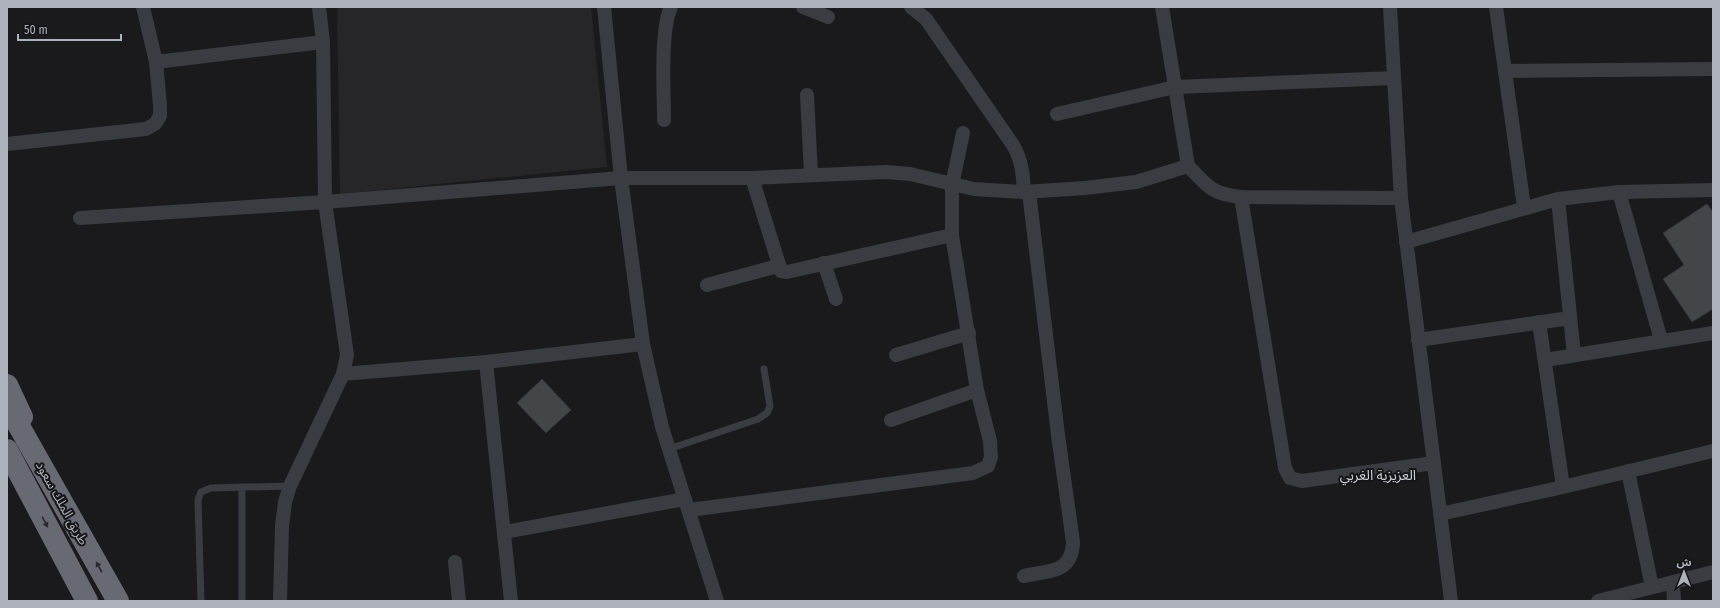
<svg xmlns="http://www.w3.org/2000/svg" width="1720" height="608" font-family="'Fira Sans Condensed','Noto Sans Arabic',sans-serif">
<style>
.built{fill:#262629}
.building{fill:#444549;stroke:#343438}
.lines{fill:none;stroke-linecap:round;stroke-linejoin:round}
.lane{stroke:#3b3c41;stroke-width:7}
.street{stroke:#3b3c41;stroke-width:14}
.highway{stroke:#676a72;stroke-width:22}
.oneway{fill:#2a2a2e}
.labels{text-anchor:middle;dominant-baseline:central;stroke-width:4;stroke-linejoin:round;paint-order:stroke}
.street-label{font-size:13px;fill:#adb1bb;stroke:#151517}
.neighbourhood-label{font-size:14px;fill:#ced0d8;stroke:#151517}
</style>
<rect width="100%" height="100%" fill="#1a1a1c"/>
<!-- built -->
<path class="built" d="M337,7H591L607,167L340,194Z"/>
<!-- building -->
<g class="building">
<path d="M1707,204L1713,212V309L1692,322L1663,279L1684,265L1663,233Z"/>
<path d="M542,379L571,410L546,433L517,403Z"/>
</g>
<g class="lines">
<!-- lane -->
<g class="lane">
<path d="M669,449L758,419L767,413L770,406L764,369"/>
<path d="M201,601L198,500L201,492L211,488L290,486"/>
<path d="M242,601V487"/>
</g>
<!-- street -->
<g class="street">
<path d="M604,7L621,178L643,344L662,427L717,601"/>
<path d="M803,7L828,17"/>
<path d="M911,7L926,19L1013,145C1022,160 1023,175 1024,192"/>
<path d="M1390,7L1401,198L1451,601"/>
<path d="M1496,7L1524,207"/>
<path d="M156,62L323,42"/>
<path d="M1505,71L1713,69"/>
<path d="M807,95L811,175"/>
<path d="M1057,114L1175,87L1394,78"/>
<path d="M664,120C664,92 660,30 671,7"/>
<path d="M7,144L146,129L155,124L160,116V105L156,62L143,7"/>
<path d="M1188,166C1208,186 1211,194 1241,197L1401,198"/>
<path d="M752,178L781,271L787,272L952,235"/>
<path d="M1619,192L1661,340"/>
<path d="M1241,197L1285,468L1290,478L1302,481L1434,463"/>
<path d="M1558,199L1574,355"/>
<path d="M80,218L325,202L621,178H752L886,172L910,174L974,189L1024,192L1085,188L1136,182L1188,166L1162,7"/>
<path d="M1406,242L1558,199L1619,192L1713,190"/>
<path d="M824,263L836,299"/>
<path d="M707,285L778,266"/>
<path d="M1539,322L1563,487"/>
<path d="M1418,340L1570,318"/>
<path d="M896,355L969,333"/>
<path d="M1545,360L1713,333"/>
<path d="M486,362L511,601"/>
<path d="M343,374L486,362L643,344"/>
<path d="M891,420L977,390"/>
<path d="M1628,471L1652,587"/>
<path d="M689,510L973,473L988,466L991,457L990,441L977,390L952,235V185L963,133"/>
<path d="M1440,514L1563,487L1713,451"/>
<path d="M504,532L685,499"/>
<path d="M455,562L459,601"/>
<path d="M1024,576C1049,570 1072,574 1073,542L1058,435L1029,192"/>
<path d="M1673,582L1674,601"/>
<path d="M280,601L282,526L285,502L290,486L343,374L347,355L325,202L323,42L319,7"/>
<path d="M1598,601L1713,572"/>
</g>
<!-- highway -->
<g class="highway">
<path d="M7,385L22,417"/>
<path d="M7,405L118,601"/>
<path d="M7,450L87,601"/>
</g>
</g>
<!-- one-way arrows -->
<defs><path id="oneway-solid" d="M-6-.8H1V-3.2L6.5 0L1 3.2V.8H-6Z"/></defs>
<g class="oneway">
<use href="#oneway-solid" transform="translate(45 522) rotate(62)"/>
<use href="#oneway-solid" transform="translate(99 567) rotate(-119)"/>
</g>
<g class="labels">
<!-- street labels -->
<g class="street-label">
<text transform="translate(62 503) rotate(61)">طريق الملك سعود</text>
</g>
<!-- neighbourhood labels -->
<g class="neighbourhood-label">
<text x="1378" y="475">العزيزية الغربي</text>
</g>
</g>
<!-- border -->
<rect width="1720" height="608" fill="none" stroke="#adb1bb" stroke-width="16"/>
<!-- north arrow -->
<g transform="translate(1684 572)" stroke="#151517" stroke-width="3" paint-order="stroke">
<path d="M0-3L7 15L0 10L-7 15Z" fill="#adb1bb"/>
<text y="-6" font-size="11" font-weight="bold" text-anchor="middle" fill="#adb1bb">ش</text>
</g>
<!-- scale -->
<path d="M18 34v6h103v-6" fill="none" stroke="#adb1bb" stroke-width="2"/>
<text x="24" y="34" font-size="12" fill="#adb1bb" stroke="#151517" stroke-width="3" paint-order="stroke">50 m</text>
</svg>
